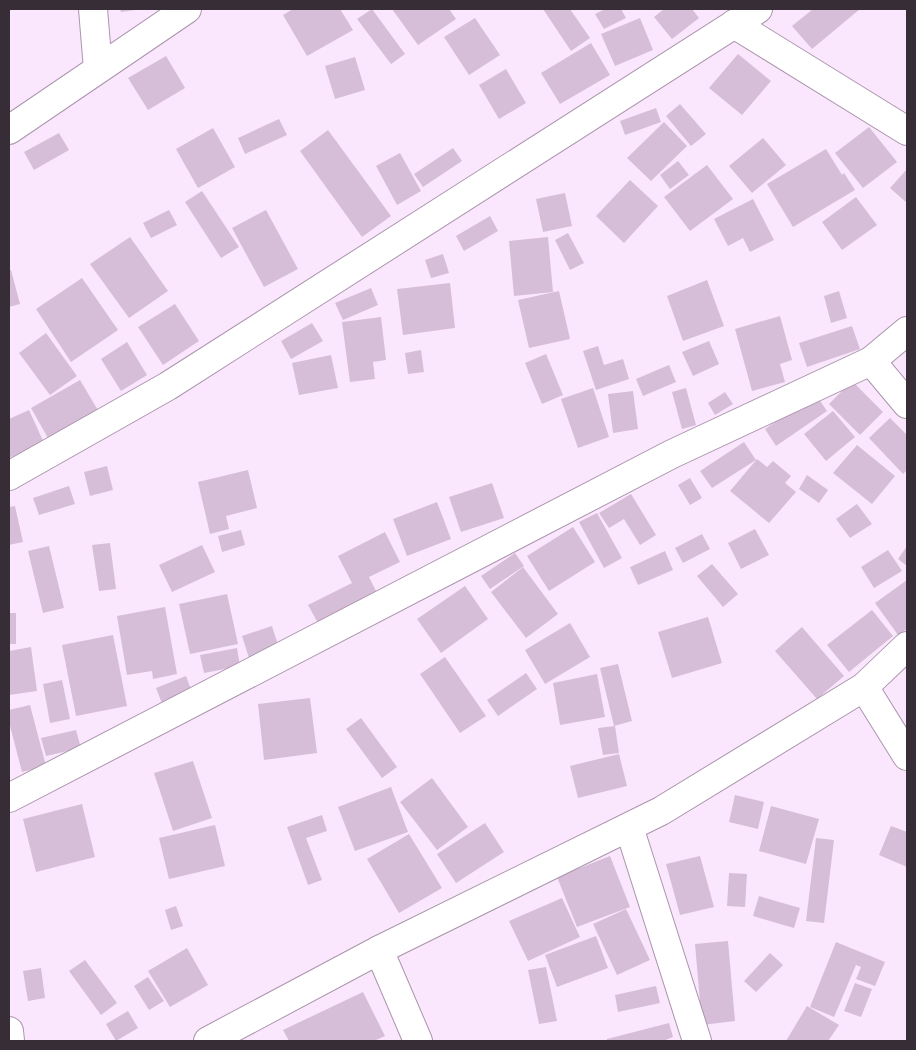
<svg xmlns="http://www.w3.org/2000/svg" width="916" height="1050" font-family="Barlow,sans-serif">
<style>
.building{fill:#d6bed9}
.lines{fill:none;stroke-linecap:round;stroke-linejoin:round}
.minor-casing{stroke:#ab94ad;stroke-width:30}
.minor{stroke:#fff;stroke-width:28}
</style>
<rect width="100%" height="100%" fill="#fbe7fd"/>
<!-- building -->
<g class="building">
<path d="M120,9H135V10L121,12Z"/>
<path d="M293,9H340L353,30L307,56L283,15Z"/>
<path d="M372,9L405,54L391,64L357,19Z"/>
<path d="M392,9H449L456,19L418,45Z"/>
<path d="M543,9H570L590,38L571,51Z"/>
<path d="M605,9H621L626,18L604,29L595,14Z"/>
<path d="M664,9H692L699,18L672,39L654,17Z"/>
<path d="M813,9H860L812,49L792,26Z"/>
<path d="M475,18L500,55L469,75L444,37Z"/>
<path d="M640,18L653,50L615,66L601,34Z"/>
<path d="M591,43L610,75L560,104L541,73Z"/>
<path d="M738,54L771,81L742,115L709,88Z"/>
<path d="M166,56L185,88L148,110L128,78Z"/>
<path d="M355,57L365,90L335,99L325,66Z"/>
<path d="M506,69L526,103L499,119L479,85Z"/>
<path d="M680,104L706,134L691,146L666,116Z"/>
<path d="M656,108L661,122L625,135L620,121Z"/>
<path d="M279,119L287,135L245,154L238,138Z"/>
<path d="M664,122L687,146L651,181L627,158Z"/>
<path d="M869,127L897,162L863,188L835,153Z"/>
<path d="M213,128L235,167L198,188L176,149Z"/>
<path d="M328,130L391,216L362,237L300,151Z"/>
<path d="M59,133L69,150L34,170L24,152Z"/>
<path d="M763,138L786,165L752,193L729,166Z"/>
<path d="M453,148L462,161L423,187L414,174Z"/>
<path d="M826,149L842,175L844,173L855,190L793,227L767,184Z"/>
<path d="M400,153L421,191L397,205L376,166Z"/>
<path d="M678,161L689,175L670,189L660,175Z"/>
<path d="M707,165L733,199L690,231L664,197Z"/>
<path d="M907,169V203L890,188Z"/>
<path d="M630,180L658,206L624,243L596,216Z"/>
<path d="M202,191L239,247L221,258L185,202Z"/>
<path d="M565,193L572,226L543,232L536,199Z"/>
<path d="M856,197L877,225L842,250L822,222Z"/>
<path d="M753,199L774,240L750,252L743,238L728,246L714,219Z"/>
<path d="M169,210L177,225L151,238L143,223Z"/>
<path d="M266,210L298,269L264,287L232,228Z"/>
<path d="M490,216L498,231L464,251L456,236Z"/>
<path d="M568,233L584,263L570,270L555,240Z"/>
<path d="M130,237L168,291L129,318L90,264Z"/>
<path d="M548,237L553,292L514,296L509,241Z"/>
<path d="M443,254L449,273L431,278L425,260Z"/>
<path d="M9,270H11L20,304L9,307Z"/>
<path d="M82,278L118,330L71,362L36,309Z"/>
<path d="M707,280L724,326L683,341L667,296Z"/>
<path d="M450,283L455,328L403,335L397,289Z"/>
<path d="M371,288L378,305L343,320L335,303Z"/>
<path d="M559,291L570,339L529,348L518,300Z"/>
<path d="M839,291L847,318L831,323L824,296Z"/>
<path d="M175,304L199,341L163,365L138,327Z"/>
<path d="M780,316L792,360L780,364L785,382L752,391L735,329Z"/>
<path d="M381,317L386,360L373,362L375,379L350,382L342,322Z"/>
<path d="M312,323L323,341L291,359L281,341Z"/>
<path d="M852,326L860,349L807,367L799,343Z"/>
<path d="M46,333L77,376L50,395L19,353Z"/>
<path d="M709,341L719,364L693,376L682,352Z"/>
<path d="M127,342L147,375L121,391L101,359Z"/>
<path d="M598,346L604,365L623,359L629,379L596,390L583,351Z"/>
<path d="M421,350L424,372L408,374L405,353Z"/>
<path d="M546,354L563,395L542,404L525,363Z"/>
<path d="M331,355L338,388L299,395L292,363Z"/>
<path d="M669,365L676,382L643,396L636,379Z"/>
<path d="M80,380L99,412L49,440L31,408Z"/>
<path d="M852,381L883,412L860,435L829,404Z"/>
<path d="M593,388L609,437L578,448L561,399Z"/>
<path d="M686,388L696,425L682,429L672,392Z"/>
<path d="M633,391L638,429L613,433L608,394Z"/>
<path d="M725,392L733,404L715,415L708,403Z"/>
<path d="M816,395L827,411L776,446L765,429Z"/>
<path d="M29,410L44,443L9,458V419Z"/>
<path d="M833,411L855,437L826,461L804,434Z"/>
<path d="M890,418L907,435V470L903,474L869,438Z"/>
<path d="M744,442L756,460L712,488L700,471Z"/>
<path d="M857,445L895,476L872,504L833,473Z"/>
<path d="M757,459L767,467L773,461L791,476L785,483L796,492L769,523L730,491Z"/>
<path d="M107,466L113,490L90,496L84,472Z"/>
<path d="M248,470L257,508L226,516L229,529L210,534L198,482Z"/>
<path d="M807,475L828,490L819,503L799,489Z"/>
<path d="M690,478L702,498L690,505L678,485Z"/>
<path d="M492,483L504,518L461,532L449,497Z"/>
<path d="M69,486L75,504L39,515L33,498Z"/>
<path d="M631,494L656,535L640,545L624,519L609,528L599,513Z"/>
<path d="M437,502L451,539L407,556L393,519Z"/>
<path d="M857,504L872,524L850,538L836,519Z"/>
<path d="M15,506L23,542L9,545V507Z"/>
<path d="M597,513L622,558L604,568L579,522Z"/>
<path d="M573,527L595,562L549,591L527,556Z"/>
<path d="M755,529L769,555L741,569L728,543Z"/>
<path d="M241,530L245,545L222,552L218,536Z"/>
<path d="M385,532L400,562L369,577L377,593L318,623L308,605L352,583L338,556Z"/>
<path d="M702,534L710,549L683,563L675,548Z"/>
<path d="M110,543L116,589L99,591L92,545Z"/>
<path d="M202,545L215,572L172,592L159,565Z"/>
<path d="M49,546L64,608L43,613L28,551Z"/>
<path d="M907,546V566L898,559Z"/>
<path d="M888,550L902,571L874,588L861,567Z"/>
<path d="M665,551L673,570L638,585L630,567Z"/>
<path d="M515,553L524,566L490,589L481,576Z"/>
<path d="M712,564L738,594L723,607L697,576Z"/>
<path d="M523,567L558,614L526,638L491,592Z"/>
<path d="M907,580V629L898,635L875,603Z"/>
<path d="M465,586L488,619L441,653L417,619Z"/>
<path d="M227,594L238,644L190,654L179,604Z"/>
<path d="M165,607L177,674L153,679L152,671L127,675L117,616Z"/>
<path d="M872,610L893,636L849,672L827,645Z"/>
<rect x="9" y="613" width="7" height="31"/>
<path d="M708,617L722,663L672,678L658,632Z"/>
<path d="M570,623L590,657L545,684L525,650Z"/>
<path d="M272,626L279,648L249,658L242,636Z"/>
<path d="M802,627L844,676L817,699L775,651Z"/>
<path d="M113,635L127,706L76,716L62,645Z"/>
<path d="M31,647L37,691L9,695V651Z"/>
<path d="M237,648L240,666L204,673L200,655Z"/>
<path d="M445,657L486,716L460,733L420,674Z"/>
<path d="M618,664L632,721L614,726L600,668Z"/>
<path d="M526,673L537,689L498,716L487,700Z"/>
<path d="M597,674L605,717L560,725L553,683Z"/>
<path d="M186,676L193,695L163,706L156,688Z"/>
<path d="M62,680L70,719L50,723L43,684Z"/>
<path d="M310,698L317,753L264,760L258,704Z"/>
<path d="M30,705L46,766L22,772L9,722V710Z"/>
<path d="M361,718L397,767L382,778L346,729Z"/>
<path d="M615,726L619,753L603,755L598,728Z"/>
<path d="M76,730L81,748L46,756L41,738Z"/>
<path d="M619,754L627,786L578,798L570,766Z"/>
<path d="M193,761L212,818L173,831L154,773Z"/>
<path d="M432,778L468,827L437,850L400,802Z"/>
<path d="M391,787L408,832L355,851L338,807Z"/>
<path d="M735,795L764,802L758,829L729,822Z"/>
<path d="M82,804L95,857L36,872L23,819Z"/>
<path d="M771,806L819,819L806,864L759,851Z"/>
<path d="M322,815L327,831L306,838L322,880L308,885L287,827Z"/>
<path d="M485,823L504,852L456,883L437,854Z"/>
<path d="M215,825L225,866L169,879L159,838Z"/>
<path d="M891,826L907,832V867L879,855Z"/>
<path d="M409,834L442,888L399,913L367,859Z"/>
<path d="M816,838L834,840L824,923L806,921Z"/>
<path d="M610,856L630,907L577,927L557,877Z"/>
<path d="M700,856L714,907L680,915L666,864Z"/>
<path d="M729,873L747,874L745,907L727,906Z"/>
<path d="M759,896L800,908L794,928L753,916Z"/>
<path d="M562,898L580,937L528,961L509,921Z"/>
<path d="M176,906L183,926L171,930L165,910Z"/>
<path d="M626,909L650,960L617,975L593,924Z"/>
<path d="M596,936L608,968L557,987L545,955Z"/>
<path d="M728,941L735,1021L702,1025L695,944Z"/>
<path d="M836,942L885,962L875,986L856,979L861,967L856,965L834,1017L810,1007Z"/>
<path d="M187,948L208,985L170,1007L148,971Z"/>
<path d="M770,953L783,965L756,992L744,981Z"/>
<path d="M85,960L117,1003L101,1015L69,971Z"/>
<path d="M546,967L557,1021L539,1024L528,970Z"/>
<path d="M41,968L45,998L28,1001L23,971Z"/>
<path d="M148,977L164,1001L149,1010L134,986Z"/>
<path d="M855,983L872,989L861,1017L844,1011Z"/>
<path d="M656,986L660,1003L618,1012L615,995Z"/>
<path d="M363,992L385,1036L374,1041H289L283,1030Z"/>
<path d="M807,1006L839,1025L828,1041H786Z"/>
<path d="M128,1011L138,1028L116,1041L106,1024Z"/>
<path d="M669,1023L673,1037L663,1041H607V1039Z"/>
</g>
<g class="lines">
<!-- minor casing -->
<g class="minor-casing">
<g id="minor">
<path d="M93,9L98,69"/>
<path d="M734,24L907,131"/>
<path d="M9,130L187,9"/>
<path d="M871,361L907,404"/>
<path d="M9,476L168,386L758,9"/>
<path d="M864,687L907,756"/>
<path d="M9,798L672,454L871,361L907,331"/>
<path d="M629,827L697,1041"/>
<path d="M379,950L418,1041"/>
<path d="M9,1031L10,1041"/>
<path d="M208,1041L379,950L661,811L864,687L907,646"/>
</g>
</g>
<!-- minor -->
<use href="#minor" class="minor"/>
</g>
<!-- border -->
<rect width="916" height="1050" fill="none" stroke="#362d37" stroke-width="20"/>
</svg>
